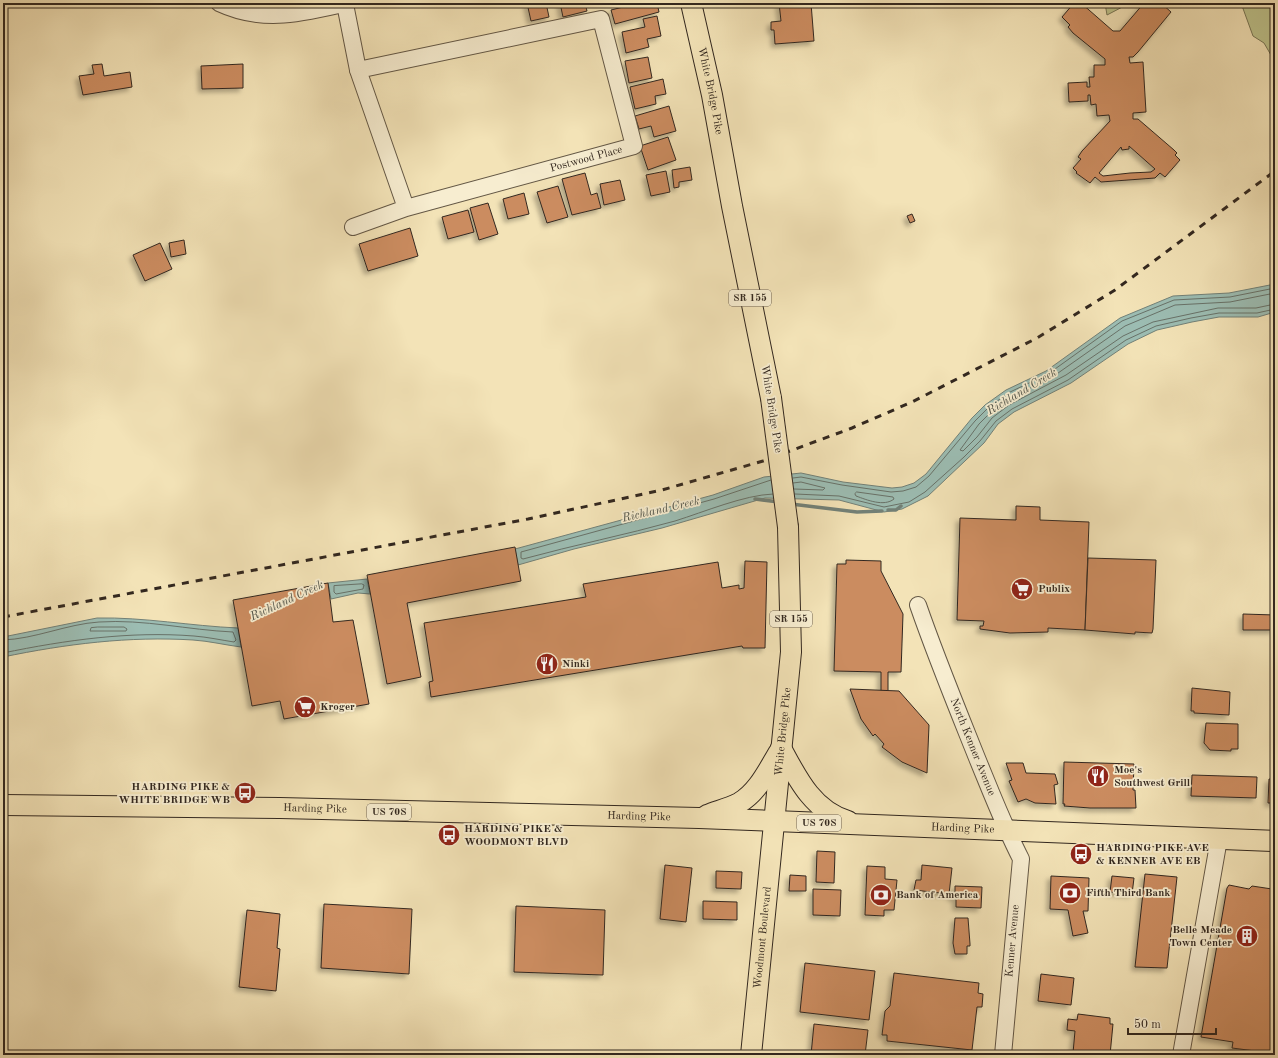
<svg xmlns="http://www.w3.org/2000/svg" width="1278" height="1058" font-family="'Old Standard TT',serif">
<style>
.green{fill:#bec38c;stroke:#787656}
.water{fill:#9cbdb3;stroke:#728178}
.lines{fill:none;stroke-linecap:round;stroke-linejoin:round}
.shore{stroke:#687269;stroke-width:1}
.stream{stroke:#728178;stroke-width:3.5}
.building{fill:#cb8c61;stroke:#33281f;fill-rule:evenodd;filter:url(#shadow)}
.minor-casing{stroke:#635745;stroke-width:18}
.major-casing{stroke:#33281f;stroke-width:22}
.minor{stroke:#f7edd0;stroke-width:16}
.major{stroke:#f3e3b7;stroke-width:20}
.rail{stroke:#33281f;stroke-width:3;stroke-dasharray:7 7;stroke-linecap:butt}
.major-bridge-casing{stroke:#33281f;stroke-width:22;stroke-linecap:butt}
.major-bridge{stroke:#f3e3b7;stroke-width:20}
.labels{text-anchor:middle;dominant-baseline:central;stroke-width:3.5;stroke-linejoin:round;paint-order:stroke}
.shield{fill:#f7edd0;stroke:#6e6354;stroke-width:1}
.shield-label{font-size:10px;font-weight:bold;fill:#33281f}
.street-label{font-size:11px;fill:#33281f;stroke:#f7edd0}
.poi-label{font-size:11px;font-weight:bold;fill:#33281f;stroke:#f7edd0;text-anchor:start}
.water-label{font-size:12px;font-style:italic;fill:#52554b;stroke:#f7edd0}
</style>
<defs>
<filter id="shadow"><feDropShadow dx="-3.5" dy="3.5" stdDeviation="2" flood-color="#0004"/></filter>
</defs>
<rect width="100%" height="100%" fill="#f3e3b7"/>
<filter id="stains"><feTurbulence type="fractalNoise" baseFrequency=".005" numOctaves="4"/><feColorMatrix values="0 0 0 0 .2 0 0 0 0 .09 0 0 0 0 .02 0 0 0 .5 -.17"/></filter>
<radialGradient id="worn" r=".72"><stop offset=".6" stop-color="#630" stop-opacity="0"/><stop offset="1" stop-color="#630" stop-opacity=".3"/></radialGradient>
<!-- green -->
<g class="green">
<path d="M1105,3H1130L1107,15Z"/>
<path d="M1241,3H1275V62L1264,43L1253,36Z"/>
</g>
<!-- water -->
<g class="water">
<path d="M1275,284V312L1258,317H1219L1192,322L1157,330L1128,344L1071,383L1014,412L998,424L984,443L928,496L902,509L884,512L839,500L765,498L662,528L574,549L518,565L515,549L713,495L764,477L801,473L843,482L892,488L902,487L914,483L926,474L972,418L985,405L1006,390L1046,371L1120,318L1173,296L1229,293Z"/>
<path d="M367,579L370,594L358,593L331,599L328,583Z"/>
<path d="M97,618C144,617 191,626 238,628L241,647C225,645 209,641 193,640C129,636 66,644 3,657V637Z"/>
</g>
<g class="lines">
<!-- shore -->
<g class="shore">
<path d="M1275,293L1230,302L1175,305L1125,326L1051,378L1010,398L991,412L979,424L960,450L963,451L977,437L992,418L1009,405L1066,375L1123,336L1153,322L1218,308H1256L1275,304"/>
<path d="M793,478L801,477L842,485L891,492L903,491L916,487L929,476L975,421L988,408L1008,393L1048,374L1122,321L1174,300L1230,297L1275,288"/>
<path d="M771,480L714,499L521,552V558L523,559C574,545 625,535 675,521C704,512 744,495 773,494"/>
<path d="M793,483L801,482L825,488L823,490L794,489"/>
<path d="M857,492L893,497L894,499C884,507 867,500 856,496L855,494Z"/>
<path d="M795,494L839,496L884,507L909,502L925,492L964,457L980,441L996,421L1012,409L1068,380L1126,340L1156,326L1191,318L1219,313H1257L1275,309"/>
<path d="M362,584L364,585L363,589L336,594L334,592V586Z"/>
<path d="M98,627H124L127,629L126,631H90L91,628Z"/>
<path d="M3,640C35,639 67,624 99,622C144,619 188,630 233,632L236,640L234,642C221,640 207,637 194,636C130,631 66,640 3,653"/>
</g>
<!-- stream -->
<g class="stream">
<path d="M755,499L779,502"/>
<path d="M791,504L857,512L882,511"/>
<path d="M888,510H896L901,506"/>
</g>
</g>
<!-- building -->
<g class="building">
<path d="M527,3H546L549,17L531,21Z"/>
<path d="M560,3H585L587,11L563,17Z"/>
<path d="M622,3H657L659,12L615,24L611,10L623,7Z"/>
<path d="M779,3H811L814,41L775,44L774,30H771V22L781,21Z"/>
<path d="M1074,3H1081L1113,31H1120L1144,3H1161L1171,12L1138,52L1133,57H1129L1130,63L1143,62L1146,112L1133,113V119H1138L1174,150L1177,153L1175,155L1180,160L1165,177L1160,173L1155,178L1101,182L1095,177L1090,183L1076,173L1077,172L1073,168L1081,159L1078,157L1082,151L1110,121L1109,115L1097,116L1096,104L1091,105L1090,95H1088V101L1069,102L1068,83L1087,82V87H1090L1089,77H1094V65H1105V59L1073,33L1068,27L1070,25L1062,17ZM1129,146L1155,169L1151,172L1130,173L1103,176L1099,173L1121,147L1122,150L1129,149Z"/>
<path d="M657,16L661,36L647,39L649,47L626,53L622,32L645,27L643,19Z"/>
<path d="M648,57L652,78L629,83L625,61Z"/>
<path d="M102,64L104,76L130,72L132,87L83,95L79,76L94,74L92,65Z"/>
<path d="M243,64V88L202,89L201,66Z"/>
<path d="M663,79L666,94L655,96L656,104L635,109L630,87Z"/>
<path d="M669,106L676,131L654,137L651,126L639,129L635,116Z"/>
<path d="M668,137L676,160L648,170L640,146Z"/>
<path d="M690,167L692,180L679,182V187L674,188L672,170Z"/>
<path d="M666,171L670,192L651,196L646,175Z"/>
<path d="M585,173L591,195L597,193L601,208L572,215L562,179Z"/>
<path d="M620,180L625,200L604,205L600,184Z"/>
<path d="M558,186L568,217L547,223L537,192Z"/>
<path d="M524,193L529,214L508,219L503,199Z"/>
<path d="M488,203L498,234L479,240L470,208Z"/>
<path d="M468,210L474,232L448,239L442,217Z"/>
<path d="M912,214L915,221L910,223L907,216Z"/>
<path d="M410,228L418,256L368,271L359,244Z"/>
<path d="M184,240L186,254L171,257L169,243Z"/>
<path d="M160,243L172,269L145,281L133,255Z"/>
<path d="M1016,506L1040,507V520L1089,522L1085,630L1048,628V632L1010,633L980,629V626H983L984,621L957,620L960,518L1016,520Z"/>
<path d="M515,547L521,581L407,603L421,677L387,684L367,575Z"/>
<path d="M1088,558L1156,560L1153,629L1152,633L1135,632V634L1085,630Z"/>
<path d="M846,560L881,561V571L903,614L901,672H888V691H881V672L834,671L837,564H846Z"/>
<path d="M745,561L767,562L765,648H743L742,646L431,697L429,682L433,681L424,623L586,597L583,584L718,562L722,588L739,585V589L744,588Z"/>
<path d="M328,583L333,622L353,620L369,704L284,719L280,701L252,706L233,600Z"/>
<path d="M1243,614L1275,615V630H1243Z"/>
<path d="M1192,688L1230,692L1229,715L1194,713V711H1191Z"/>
<path d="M850,689L899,691L929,725L927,773L902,762L882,747L884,744L875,734L873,736L861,719Z"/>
<path d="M1206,723L1238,724V749H1231V751L1210,750L1204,743Z"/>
<path d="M1064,762L1134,764L1133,790H1135L1136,808H1090L1064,806L1065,804H1063Z"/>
<path d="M1006,763H1023L1026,773L1055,774L1058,784L1054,785L1056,804L1035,803L1026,799L1018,802L1009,781L1012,780Z"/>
<path d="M1192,775L1257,777L1256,798L1191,796Z"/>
<path d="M1269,779H1275V803H1268Z"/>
<path d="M817,851L835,852L834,883L816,882Z"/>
<path d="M665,865L692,868L686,922L660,919Z"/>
<path d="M922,865L952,868L949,894L914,890L916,880H921Z"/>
<path d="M867,866L885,867V879L897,880L894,910H884V916L865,915Z"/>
<path d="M716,871L742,872L741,889L716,888Z"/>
<path d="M1145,874L1177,877L1167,968L1135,967Z"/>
<path d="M790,875L806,876V891H789Z"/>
<path d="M1051,876L1089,878L1088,911H1083L1088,933L1073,936L1068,910L1050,909Z"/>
<path d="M1112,876L1134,878L1132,894L1110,892Z"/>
<path d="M1229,885L1249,889L1252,886L1272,889L1275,887V1052L1271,1053L1232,1048L1233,1042L1201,1037L1227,888Z"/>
<path d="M955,886L982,887L981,908L956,907V898L951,897V892L955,893Z"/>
<path d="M813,889L841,890L840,916L813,915Z"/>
<path d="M703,901L737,902V920L703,919Z"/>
<path d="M324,904L412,909L409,974L321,968Z"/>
<path d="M516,906L605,910L603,975L514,972Z"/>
<path d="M247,910L280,914L277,948L280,949L276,991L239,987Z"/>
<path d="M955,918H968L970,944V946H967V954H955L953,943Z"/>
<path d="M805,963L875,971L869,1020L800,1012Z"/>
<path d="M894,973L979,983L978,993L983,994L982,1007H977L972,1050L887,1041V1035H882L885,1011L890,1006Z"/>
<path d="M1041,974L1074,978L1071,1005L1038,1001Z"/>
<path d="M1078,1014L1110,1018V1024H1113L1110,1055L1073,1053L1075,1031L1067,1030L1068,1019L1077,1020Z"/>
<path d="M814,1024L868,1030L865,1055H811Z"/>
</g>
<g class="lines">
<!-- minor casing -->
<g class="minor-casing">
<g id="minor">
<path d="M219,3C264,24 302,13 347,3"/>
<path d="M345,4L358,70"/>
<path id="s1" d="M353,227L406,208L634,146L601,19L358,70L406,208"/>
<path id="s2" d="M918,605C936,657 957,708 977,758C991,792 1004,826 1021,859L1003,1055"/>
<path d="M1181,1055L1219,839"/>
</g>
</g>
<!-- major casing -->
<g class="major-casing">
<g id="major">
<path id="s3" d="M691,3L712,95L732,206L771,398"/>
<path d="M781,748C797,778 813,811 848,821"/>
<path id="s4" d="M3,805L280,808L699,818L1275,841"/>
<path d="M707,815C717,811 729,808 739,803C758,792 768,770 779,752"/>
<path id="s5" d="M751,1055L791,652L788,527"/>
</g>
</g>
<!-- minor -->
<use href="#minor" class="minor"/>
<!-- major -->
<use href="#major" class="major"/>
<!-- rail -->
<path class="rail" d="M3,617L528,519L662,490L763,461L852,428L912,402L1037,338L1115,290L1275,171"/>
<!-- major-bridge casing -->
<g class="major-bridge-casing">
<path id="major-bridge" d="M771,398L788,527"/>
</g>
<!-- major-bridge -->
<use href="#major-bridge" class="major-bridge"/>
</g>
<!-- icons -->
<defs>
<g id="supermarket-disc" transform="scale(1.15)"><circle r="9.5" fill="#8f2418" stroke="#f7edd0"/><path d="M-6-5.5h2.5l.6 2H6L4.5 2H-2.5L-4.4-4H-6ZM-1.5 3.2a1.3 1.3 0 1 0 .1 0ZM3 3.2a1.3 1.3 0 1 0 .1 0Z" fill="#fff"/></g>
<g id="restaurant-disc" transform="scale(1.15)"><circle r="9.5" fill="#8f2418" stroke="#f7edd0"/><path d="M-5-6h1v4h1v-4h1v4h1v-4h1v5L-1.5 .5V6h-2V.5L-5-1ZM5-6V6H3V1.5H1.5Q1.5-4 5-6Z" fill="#fff"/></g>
<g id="bus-disc" transform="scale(1.15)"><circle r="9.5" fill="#8f2418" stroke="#f7edd0"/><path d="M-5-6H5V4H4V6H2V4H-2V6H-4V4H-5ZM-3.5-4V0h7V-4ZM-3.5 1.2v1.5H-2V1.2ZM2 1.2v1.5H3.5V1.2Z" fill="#fff"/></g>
<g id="bank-disc" transform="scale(1.15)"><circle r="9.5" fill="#8f2418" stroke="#f7edd0"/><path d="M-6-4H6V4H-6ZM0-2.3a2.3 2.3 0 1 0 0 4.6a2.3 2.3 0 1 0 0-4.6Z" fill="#fff"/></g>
<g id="building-disc" transform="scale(1.15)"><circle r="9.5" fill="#8f2418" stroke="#f7edd0"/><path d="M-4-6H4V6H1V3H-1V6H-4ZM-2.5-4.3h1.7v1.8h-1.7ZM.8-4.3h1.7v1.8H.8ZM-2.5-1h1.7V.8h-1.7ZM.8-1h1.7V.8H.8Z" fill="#fff"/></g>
</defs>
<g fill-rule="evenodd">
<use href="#supermarket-disc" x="1022" y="589"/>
<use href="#restaurant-disc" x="547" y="664"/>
<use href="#supermarket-disc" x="305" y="707"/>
<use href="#restaurant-disc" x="1098" y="776"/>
<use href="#bus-disc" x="245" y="793"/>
<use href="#bus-disc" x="449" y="835"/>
<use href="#bus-disc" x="1081" y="854"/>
<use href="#bank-disc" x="1070" y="893"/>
<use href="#bank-disc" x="881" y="895"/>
<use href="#building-disc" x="1247" y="936"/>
</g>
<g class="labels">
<!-- shield labels -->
<g class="shield">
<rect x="729" y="290" width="42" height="16" rx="3"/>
<rect x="770" y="611" width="42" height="16" rx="3"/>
<rect x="367" y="804" width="44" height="16" rx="3"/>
<rect x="797" y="815" width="44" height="16" rx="3"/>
</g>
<g class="shield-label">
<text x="750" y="298">SR 155</text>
<text x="791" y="619">SR 155</text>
<text x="389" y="812">US 70S</text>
<text x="819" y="823">US 70S</text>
</g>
<!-- street labels -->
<g class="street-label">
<text stroke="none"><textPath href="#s3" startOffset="90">White Bridge Pike</textPath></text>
<text stroke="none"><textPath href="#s1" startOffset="243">Postwood Place</textPath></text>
<text transform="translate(771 409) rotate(81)">White Bridge Pike</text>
<text stroke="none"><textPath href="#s5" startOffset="325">White Bridge Pike</textPath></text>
<text stroke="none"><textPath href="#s2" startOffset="152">North Kenner Avenue</textPath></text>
<text stroke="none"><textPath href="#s4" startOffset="312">Harding Pike</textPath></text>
<text stroke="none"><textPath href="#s4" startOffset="636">Harding Pike</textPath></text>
<text stroke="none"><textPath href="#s4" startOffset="960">Harding Pike</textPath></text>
<text stroke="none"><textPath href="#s5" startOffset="118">Woodmont Boulevard</textPath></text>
<text transform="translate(1013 941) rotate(-85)">Kenner Avenue</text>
</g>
<!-- poi labels -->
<g class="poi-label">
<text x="1038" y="589">Publix</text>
<text x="562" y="664">Ninki</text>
<text x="320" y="707">Kroger</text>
<text x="1114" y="770">Moe's<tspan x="1114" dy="13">Southwest Grill</tspan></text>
<text x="230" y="787" text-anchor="end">HARDING PIKE &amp;<tspan x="230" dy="13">WHITE BRIDGE WB</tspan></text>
<text x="464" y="829">HARDING PIKE &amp;<tspan x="464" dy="13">WOODMONT BLVD</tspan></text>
<text x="1096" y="848">HARDING PIKE AVE<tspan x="1096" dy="13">&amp; KENNER AVE EB</tspan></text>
<text x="1086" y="893">Fifth Third Bank</text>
<text x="896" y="895">Bank of America</text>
<text x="1232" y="930" text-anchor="end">Belle Meade<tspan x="1232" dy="13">Town Center</tspan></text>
</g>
<!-- water labels -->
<g class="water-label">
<text transform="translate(1022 392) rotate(-31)">Richland Creek</text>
<text transform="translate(661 510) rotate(-13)">Richland Creek</text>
<text transform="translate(287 601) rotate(-25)">Richland Creek</text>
</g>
</g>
<!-- margin -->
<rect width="1278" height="1058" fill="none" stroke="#f3e3b7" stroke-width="16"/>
<rect x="4" y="4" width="1270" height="1050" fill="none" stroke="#33281f" stroke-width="2"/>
<rect x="8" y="8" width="1262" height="1042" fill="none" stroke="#33281f"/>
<!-- scale -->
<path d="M1128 1028v6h88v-6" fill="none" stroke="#33281f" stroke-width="2"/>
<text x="1134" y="1028" font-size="12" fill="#33281f" stroke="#f7edd0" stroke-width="3" paint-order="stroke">50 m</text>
<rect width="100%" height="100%" filter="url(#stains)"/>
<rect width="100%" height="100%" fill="url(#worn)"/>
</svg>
